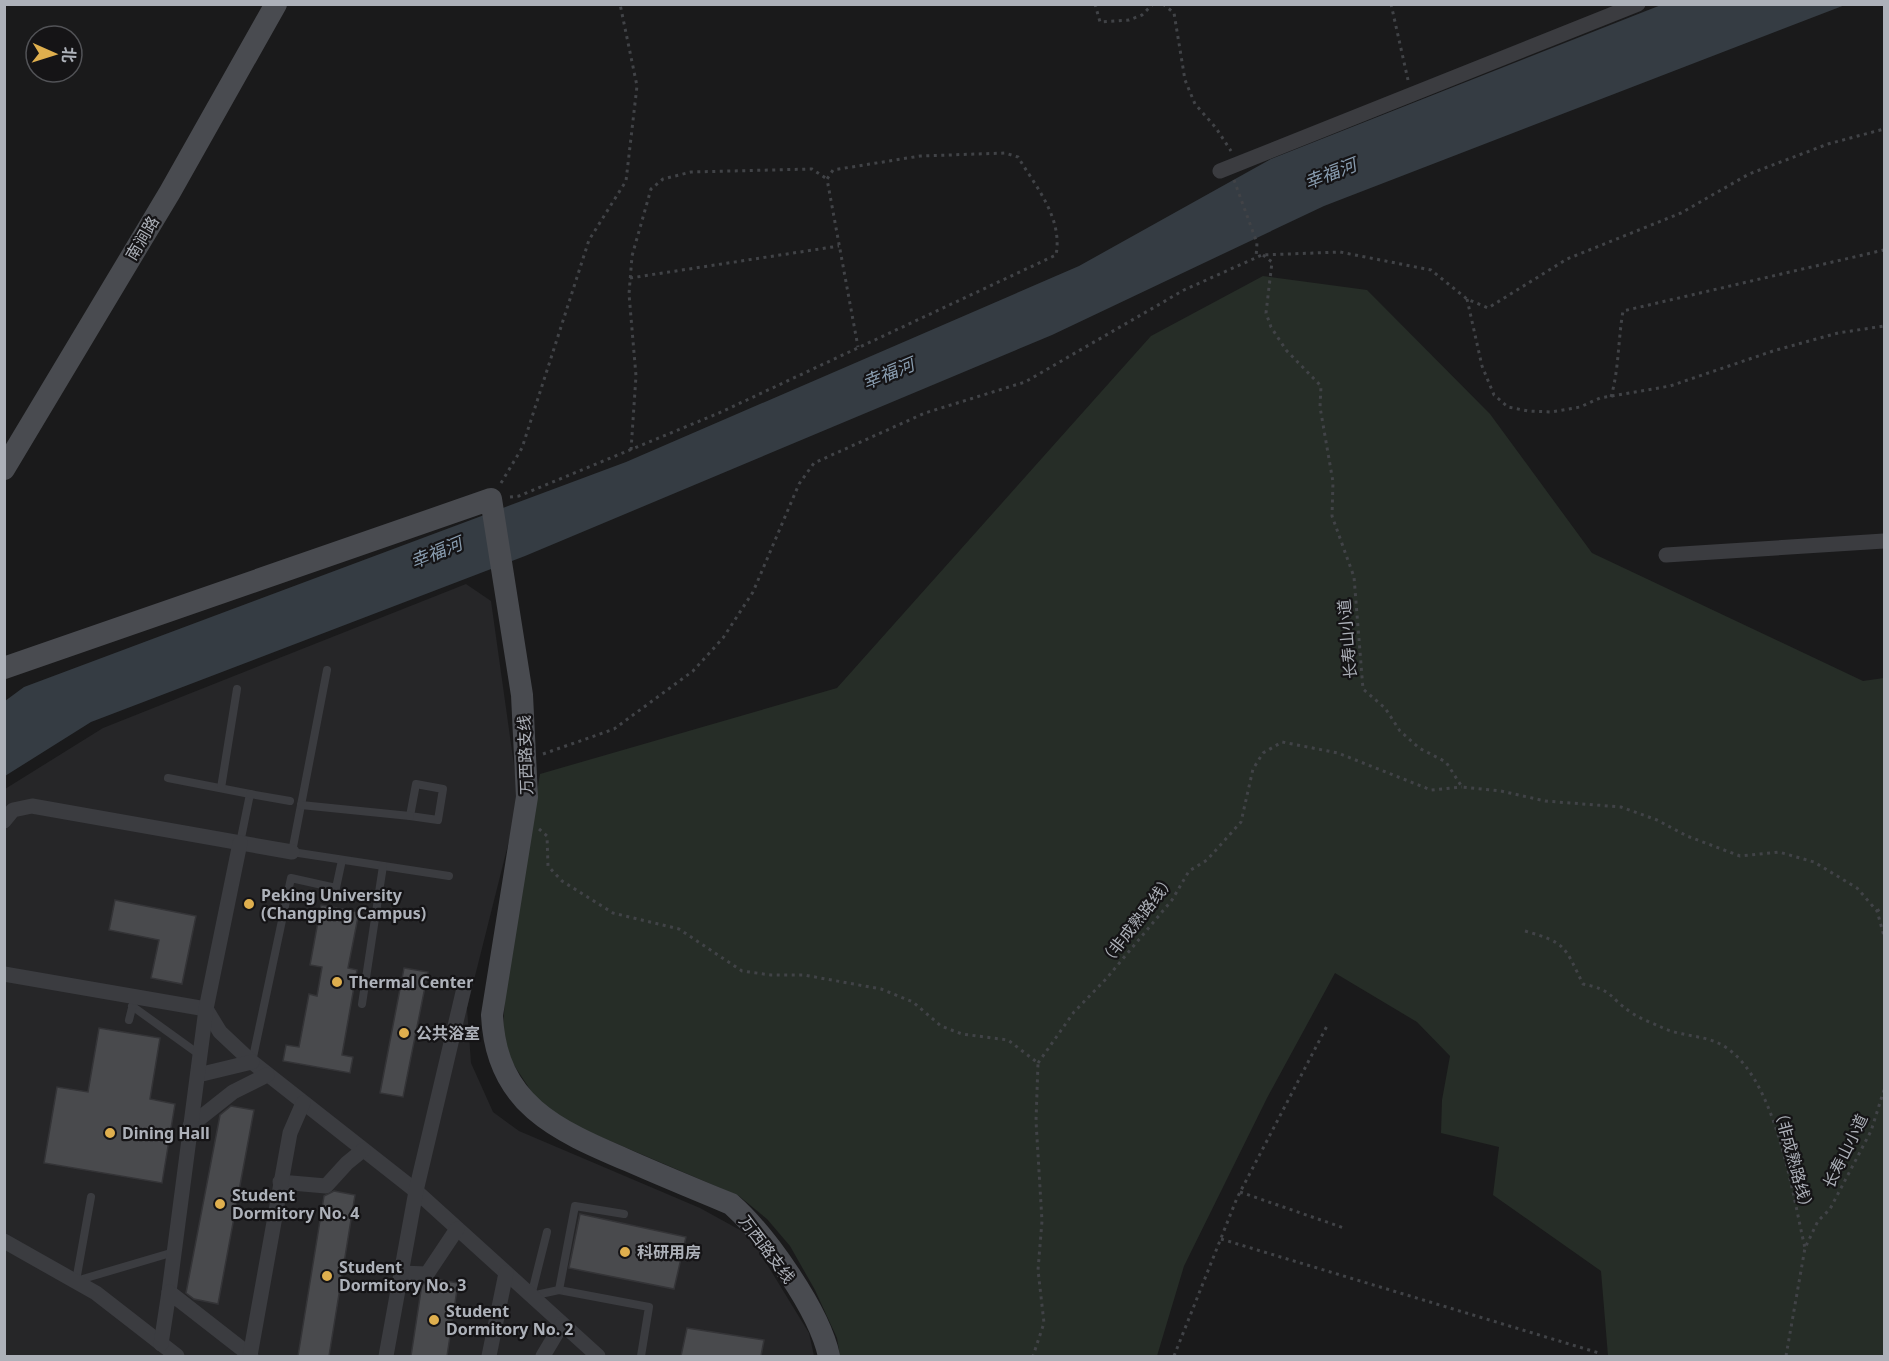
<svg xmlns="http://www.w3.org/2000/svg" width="1889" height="1361" font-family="'Noto Sans','Noto Sans SC',sans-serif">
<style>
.built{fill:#262628}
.green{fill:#262d27}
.water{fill:#353c43}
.building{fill:#494a4d;stroke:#343437;stroke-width:1.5}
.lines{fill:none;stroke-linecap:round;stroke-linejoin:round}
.path{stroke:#414347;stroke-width:3;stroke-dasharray:3 4.5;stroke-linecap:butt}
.lane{stroke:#3b3c40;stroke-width:8}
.street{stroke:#3b3c40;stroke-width:15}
.secondary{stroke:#494b50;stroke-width:22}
.poi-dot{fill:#dfaf4e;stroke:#151416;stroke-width:2}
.labels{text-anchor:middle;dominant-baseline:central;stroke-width:4.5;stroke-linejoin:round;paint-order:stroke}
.street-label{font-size:16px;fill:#adb1b9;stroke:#151416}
.poi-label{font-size:16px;font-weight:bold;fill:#adb1b9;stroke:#151416;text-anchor:start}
.water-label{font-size:18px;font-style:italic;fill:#899db0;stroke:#151416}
</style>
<rect width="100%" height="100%" fill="#1a1a1b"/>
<!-- built -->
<path class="built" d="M466,584L491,601L519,801L467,1008L471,1063L493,1112L519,1131L700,1208L749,1235L809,1333L814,1356H5V789L103,728Z"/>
<!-- green -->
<path class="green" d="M1263,276L1367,290L1490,414L1592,553L1863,681L1884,678V1356H1608L1601,1271L1493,1195L1499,1147L1441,1133L1442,1100L1450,1056L1417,1022L1335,973L1267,1098L1184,1266L1157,1356H840L837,1338L815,1290L790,1246L767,1219L739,1196L573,1125L537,1100L510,1059L503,1030L506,981L540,774L837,688L1151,336Z"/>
<!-- water -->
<path class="water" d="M1661,5H1845L1324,206L1052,335L525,556L91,722L5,776V701L24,687L626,462L1079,266L1271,159Z"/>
<!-- building -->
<g class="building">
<path d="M115,900L196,916L182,984L151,978L159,940L109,930Z"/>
<path d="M321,905L359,912L348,968L357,970L342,1055L353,1057L350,1073L283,1061L286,1045L299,1047L309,994L317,996L322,967L310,965Z"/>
<path d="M404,968L428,972L403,1097L380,1093Z"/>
<path d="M99,1028L160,1038L150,1099L175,1104L162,1183L44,1163L57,1087L88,1092Z"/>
<path d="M231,1106L254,1110L218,1304L194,1299L186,1293L220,1115Z"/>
<path d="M334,1191L355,1195L329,1356H298L324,1196Z"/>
<path d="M580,1214L686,1237L674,1289L569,1268Z"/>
<path d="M435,1279L458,1283L447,1356H411L422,1284L431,1283Z"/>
<path d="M687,1328L764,1340L761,1356H681Z"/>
</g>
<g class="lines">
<!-- path -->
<g class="path">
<path d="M1095,4L1100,22L1129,20L1142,15L1153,4"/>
<path d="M1163,4L1174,13L1185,80L1195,104L1216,128L1231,151"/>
<path d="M1391,4L1408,80"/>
<path d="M1234,180L1257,243L1256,258"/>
<path d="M1263,255L1272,262L1266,313L1271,327L1286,350L1321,386L1320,407L1333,482L1332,516L1354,577L1363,689L1385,708L1400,731L1419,748L1446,762L1462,787L1501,791L1545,801L1621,807L1657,820L1687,836L1740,856L1779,852L1814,862L1857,888L1877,911L1884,936"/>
<path d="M630,278L839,246"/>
<path d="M1467,299L1482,366L1494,395L1508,407L1528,411L1551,412L1580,407L1600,398L1670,386L1773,351L1838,333L1884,326"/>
<path d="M1611,397C1619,369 1618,340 1623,311L1884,250"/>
<path d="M631,450L636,376L629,294L632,256L651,189L663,179L691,172L812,169L827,179"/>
<path d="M501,483L522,448L589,240L626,181L637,86L620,4"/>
<path d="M510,497L519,496L719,413L1056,255C1063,218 1036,187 1018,157L1005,153L920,156L833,170L827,179L858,347"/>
<path d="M543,754L614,729L693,671L723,638L753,592L799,484L814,463L925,413L1025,382L1184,290L1262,255L1340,252L1431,270L1467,299L1488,308L1567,259L1681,213L1749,174L1828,144L1884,129"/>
<path d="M539,829L547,836L548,866L562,881L613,913L679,929L742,971L771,975H804L881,989L913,1002L941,1026L962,1034L1008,1040L1038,1063L1036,1121L1042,1221L1038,1270L1044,1323L1033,1356"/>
<path d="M1877,911L1884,907"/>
<path d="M1525,931C1567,943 1564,946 1583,984C1614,990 1609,998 1632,1013C1641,1019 1652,1023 1661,1027C1679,1036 1701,1035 1718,1043C1775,1069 1792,1193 1805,1248"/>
<path d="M1038,1063L1074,1012L1106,979L1172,900L1189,871L1207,860L1241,822L1253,769L1263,753L1282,742L1338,753L1431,790L1462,787"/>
<path d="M1240,1192L1344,1228"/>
<path d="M1221,1239L1599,1353"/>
<path d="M1174,1356L1237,1198L1328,1024"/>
<path d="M1786,1356L1805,1248L1818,1221L1830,1209L1871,1131L1884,1090"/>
</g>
<!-- lane -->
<g class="lane">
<path d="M327,670L292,852L449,876"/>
<path d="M168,778L250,794L240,843"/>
<path d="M416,784L443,789L438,820L410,816Z"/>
<path d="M221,788L237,689"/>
<path d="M250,794L290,801"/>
<path d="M301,805L410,816"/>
<path d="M362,1004L383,866"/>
<path d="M132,1006L200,1055"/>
<path d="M129,1020L133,1004"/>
<path d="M252,1062L291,878L336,888L342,860"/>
<path d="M91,1197L76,1281L174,1252"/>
<path d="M547,1232L531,1296L559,1290L649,1307L641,1356"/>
<path d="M559,1290L575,1206L624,1214"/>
</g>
<!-- street -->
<g class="street">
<path d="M1220,171L1638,4"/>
<path d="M1666,555L1884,541"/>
<path d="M4,821L13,810L32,806L292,852"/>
<path d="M4,974L206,1009L220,1032L252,1062L416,1191L598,1356"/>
<path d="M198,1075L252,1062"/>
<path d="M190,1126L233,1092L267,1075"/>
<path d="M280,1182L326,1186L347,1163L363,1150"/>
<path d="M4,1241L96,1293L177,1356"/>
<path d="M401,1273L427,1274L457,1229"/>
<path d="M169,1292L206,1009L240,843"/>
<path d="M161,1344L169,1292L251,1356"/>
<path d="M250,1356L290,1133L303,1103"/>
<path d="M386,1356L416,1191L464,988"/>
<path d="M489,1356L506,1273"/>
<path d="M543,1356L562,1324"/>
</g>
<!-- secondary -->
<g class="secondary">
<path d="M4,469L170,192L276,4"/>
<path d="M4,668L491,499L522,695L527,797L492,1015C496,1104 556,1130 629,1161C663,1176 697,1190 731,1204C766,1235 819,1310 829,1356"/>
</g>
</g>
<!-- markers -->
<g class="poi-dot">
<circle cx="249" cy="904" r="6"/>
<circle cx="337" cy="982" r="6"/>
<circle cx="404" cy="1033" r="6"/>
<circle cx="110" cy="1133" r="6"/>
<circle cx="220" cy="1204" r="6"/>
<circle cx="625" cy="1252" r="6"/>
<circle cx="327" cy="1276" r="6"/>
<circle cx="434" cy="1320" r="6"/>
</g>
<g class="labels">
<!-- street labels -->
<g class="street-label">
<text transform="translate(142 238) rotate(-59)">南涧路</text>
<text transform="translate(1347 639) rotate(-95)">长寿山小道</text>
<text transform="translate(525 755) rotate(-92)">万西路支线</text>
<text transform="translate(1137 920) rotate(-52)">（非成熟路线）</text>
<text transform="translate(1845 1151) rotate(-64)">长寿山小道</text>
<text transform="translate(1794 1160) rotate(75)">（非成熟路线）</text>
<text transform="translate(767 1249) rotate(53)">万西路支线</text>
</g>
<!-- poi labels -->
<g class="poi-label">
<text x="261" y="895">Peking University<tspan x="261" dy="18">(Changping Campus)</tspan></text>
<text x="349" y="982">Thermal Center</text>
<text x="416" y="1033">公共浴室</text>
<text x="122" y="1133">Dining Hall</text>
<text x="232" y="1195">Student<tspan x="232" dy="18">Dormitory No. 4</tspan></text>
<text x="637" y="1252">科研用房</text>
<text x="339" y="1267">Student<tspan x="339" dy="18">Dormitory No. 3</tspan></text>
<text x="446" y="1311">Student<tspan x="446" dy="18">Dormitory No. 2</tspan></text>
</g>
<!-- water labels -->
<g class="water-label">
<text transform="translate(1330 173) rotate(-21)">幸福河</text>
<text transform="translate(888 373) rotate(-22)">幸福河</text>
<text transform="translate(436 552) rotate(-22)">幸福河</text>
</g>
</g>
<!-- border -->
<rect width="1889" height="1361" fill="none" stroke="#adb1b9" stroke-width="12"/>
<!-- north arrow -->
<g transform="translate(54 54) rotate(93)"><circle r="28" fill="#151416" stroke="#525357" stroke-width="1.5"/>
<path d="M0-4.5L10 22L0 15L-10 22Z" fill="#dfaf4e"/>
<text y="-9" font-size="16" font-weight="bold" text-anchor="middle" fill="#adb1b9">北</text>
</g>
</svg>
